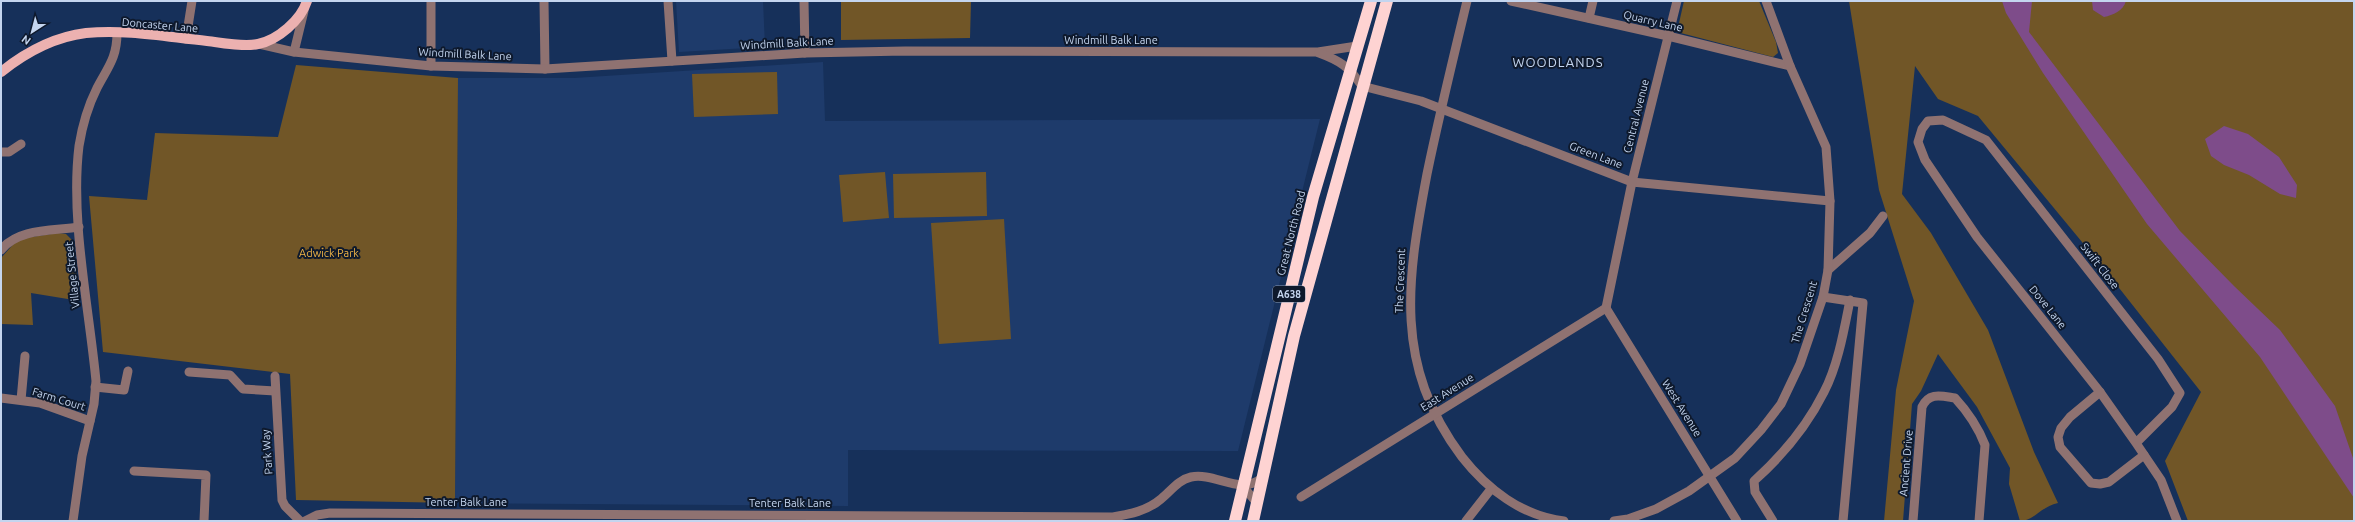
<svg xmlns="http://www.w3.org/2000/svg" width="2355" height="522" font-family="Ubuntu,sans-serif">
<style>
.built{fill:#1e3b6b}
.green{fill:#715627}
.water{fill:#7e4c8a}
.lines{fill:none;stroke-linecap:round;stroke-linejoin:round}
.minor{stroke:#8f7271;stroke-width:9}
.major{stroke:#ecb1b0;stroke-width:10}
.highway{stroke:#fed3d2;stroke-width:12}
.labels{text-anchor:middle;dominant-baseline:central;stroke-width:4;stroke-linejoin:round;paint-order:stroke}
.shield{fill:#0e192c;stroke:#8d9db4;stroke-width:1}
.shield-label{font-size:10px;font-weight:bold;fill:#c4d5ef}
.street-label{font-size:11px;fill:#c4d5ef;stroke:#0e192c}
.park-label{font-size:11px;fill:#eeb346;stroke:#0e192c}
.quarter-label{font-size:13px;letter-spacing:1px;fill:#c4d5ef;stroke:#0e192c}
</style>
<rect width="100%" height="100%" fill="#16305a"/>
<!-- built -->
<g class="built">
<path d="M676,1H763L765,47L679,52Z"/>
<path d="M823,62L825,121L1320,119L1238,451L848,450V506L455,503L458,78H574Z"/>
</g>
<!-- green -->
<g class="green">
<path d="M841,1H971L970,38L841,40Z"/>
<path d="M1684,1H1759L1776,42L1778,53L1773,57L1677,32Z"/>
<path d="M1849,1H2354V521H2188L2165,461L2201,392L2101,265L1978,116L1938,99L1915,66L1902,194L1931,233L1988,330L2034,452L2058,503C2040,507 2034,521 2020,521L2009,484L2010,468L1977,407L1938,354L1921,391L1912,404L1903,521H1884L1896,390L1914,301L1879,190Z"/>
<path d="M296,65L458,78L455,503L296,500L290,374L103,352L89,196L147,200L155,133L278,137Z"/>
<path d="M777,72L778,114L694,117L692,74Z"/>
<path d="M885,172L889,218L843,222L839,175Z"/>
<path d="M986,172L987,216L894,218L893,174Z"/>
<path d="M1004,219L1011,339L939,344L931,223Z"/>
<path d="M58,233L66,234L72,240L80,301L31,293L33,325L1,324V258L18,239Z"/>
</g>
<!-- water -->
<g class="water">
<path d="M2002,1H2032L2029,32L2180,231L2234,286L2280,330L2335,406L2354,461V498L2260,357L2147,224L2043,73L2006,13Z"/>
<path d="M2092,1H2126C2123,11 2113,15 2104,17L2093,10Z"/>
<path d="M2224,126L2248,134L2279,157L2297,185L2296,198L2280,194L2249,175L2224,165L2211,156L2205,139Z"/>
</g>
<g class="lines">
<!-- minor -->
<g class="minor">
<path d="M431,1V66"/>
<path d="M544,1L545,69"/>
<path d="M668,1L672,61"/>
<path d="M804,1L805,53"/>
<path d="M1467,1C1453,59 1439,116 1427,174C1407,280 1393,365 1462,457C1487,489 1522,516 1564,521"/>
<path d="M1511,1L1668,36L1790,66"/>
<path d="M1589,18L1593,1"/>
<path d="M186,39L192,1"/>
<path d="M259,44L294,52L431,66L545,69L805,53L905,51L1318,52L1357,46"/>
<path d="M294,52L304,11"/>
<path d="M1319,53C1341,61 1349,67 1362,86L1421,101L1632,182L1830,201"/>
<path d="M1,152H9L21,144"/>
<path d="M1,250C18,228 53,231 79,227"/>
<path d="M1828,270L1870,233L1883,216"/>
<path d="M1823,297L1863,303L1843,521"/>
<path d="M1606,308L1632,182L1677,1"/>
<path d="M1606,308L1737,521"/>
<path d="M189,372L230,375L243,389L275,391"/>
<path d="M275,376L282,500L285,506L300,521"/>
<path d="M95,387L124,390L128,371"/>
<path d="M2100,392L2070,417L2061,428L2058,437L2060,447L2091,483L2100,484L2109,482L2144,455"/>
<path d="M1,398L40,403L90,421"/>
<path d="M21,400L25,356"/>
<path d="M2136,443L2172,407L2180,393L2158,359L1986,140L1943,120L1928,121L1922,129L1918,142L1925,160L1977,237L2100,392L2136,443L2161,480L2177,521"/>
<path d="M134,471L206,475L204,521"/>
<path d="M1242,485L1256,502"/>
<path d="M1301,497L1606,308"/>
<path d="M73,521L82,456L94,404L96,381C89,307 70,219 79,146C82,127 88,106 97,88C108,67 117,58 117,33"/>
<path d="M305,521L317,515L330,513L1113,517C1130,514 1147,511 1161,499C1171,491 1178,480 1191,477C1215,472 1241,496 1262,478"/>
<path d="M1466,521L1491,489"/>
<path d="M1614,521L1628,519L1656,509L1689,491L1735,458L1761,430L1781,404L1800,364L1823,297L1828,270L1830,201L1826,147L1790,66L1766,1"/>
<path d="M1773,521L1755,492L1754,481C1782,456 1807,426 1824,392C1838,365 1844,330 1850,300"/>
<path d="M1913,521L1922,407C1929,392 1941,396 1955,398C1968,412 1978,427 1985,445L1979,521"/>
</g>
<!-- major -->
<path class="major" d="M1,72C26,52 53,37 86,33C126,29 167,37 207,41C224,43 242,47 258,44C278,40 301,20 307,1"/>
<!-- highway -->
<g class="highway">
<path d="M1235,521L1313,197L1371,1"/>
<path d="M1253,521L1294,336L1387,1"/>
</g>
</g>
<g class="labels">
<!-- shield labels -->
<rect class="shield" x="1273" y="286" width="32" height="16" rx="3"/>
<g class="shield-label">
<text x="1289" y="294">A638</text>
</g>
<!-- street labels -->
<g class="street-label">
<text transform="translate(1653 21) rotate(13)">Quarry Lane</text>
<text transform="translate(160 25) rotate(5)">Doncaster Lane</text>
<text x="1111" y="40">Windmill Balk Lane</text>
<text transform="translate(787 43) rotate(-3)">Windmill Balk Lane</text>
<text transform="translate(465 54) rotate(3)">Windmill Balk Lane</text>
<text transform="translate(1636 116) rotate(-76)">Central Avenue</text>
<text transform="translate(1596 155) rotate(21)">Green Lane</text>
<text transform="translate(1291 233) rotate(-76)">Great North Road</text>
<text transform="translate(2100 266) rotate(52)">Swift Close</text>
<text transform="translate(72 275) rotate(-96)">Village Street</text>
<text transform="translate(1400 281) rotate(-88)">The Crescent</text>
<text transform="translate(2048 307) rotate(51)">Dove Lane</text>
<text transform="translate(1804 312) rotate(-73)">The Crescent</text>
<text transform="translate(1447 392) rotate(-32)">East Avenue</text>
<text transform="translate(59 399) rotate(17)">Farm Court</text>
<text transform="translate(1682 408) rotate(58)">West Avenue</text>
<text transform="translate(267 452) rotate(-94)">Park Way</text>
<text transform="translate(1906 463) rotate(-85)">Ancient Drive</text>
<text x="466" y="502">Tenter Balk Lane</text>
<text x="790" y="503">Tenter Balk Lane</text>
</g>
<!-- park labels -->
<g class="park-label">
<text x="329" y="253">Adwick Park</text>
</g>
<!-- quarter labels -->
<g class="quarter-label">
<text x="1558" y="62">WOODLANDS</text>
</g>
</g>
<!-- border -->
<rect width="2355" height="522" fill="none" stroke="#c4d5ef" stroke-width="4"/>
<!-- north arrow -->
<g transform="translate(32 32) rotate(216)" stroke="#0e192c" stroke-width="3" paint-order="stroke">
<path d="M0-3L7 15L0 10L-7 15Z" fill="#c4d5ef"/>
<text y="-6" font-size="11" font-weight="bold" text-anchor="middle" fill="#c4d5ef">N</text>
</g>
</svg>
